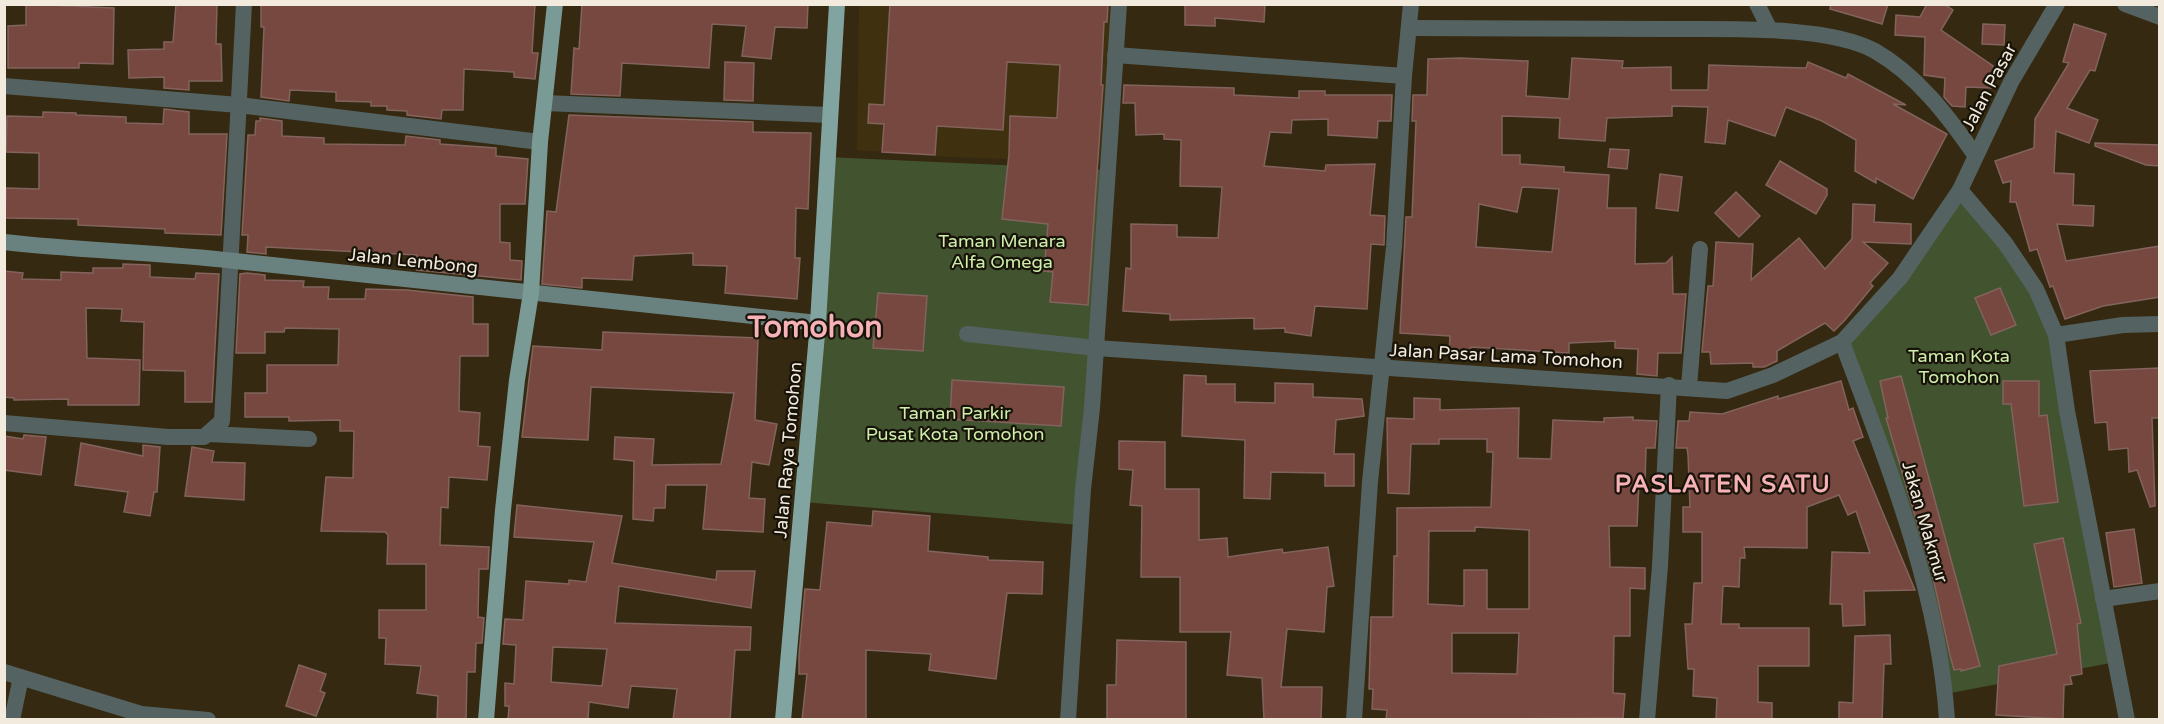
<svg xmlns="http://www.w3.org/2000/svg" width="2164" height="724" font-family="'Varela Round',sans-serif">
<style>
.built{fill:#3f3010}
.green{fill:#425330}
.building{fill:#76483f;stroke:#83635d;stroke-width:1.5;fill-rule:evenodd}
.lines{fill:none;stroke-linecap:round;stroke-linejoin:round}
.minor{stroke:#546361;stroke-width:16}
.tertiary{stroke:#546361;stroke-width:16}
.secondary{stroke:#6a827f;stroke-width:16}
.primary{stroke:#7a9a95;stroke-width:16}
.trunk{stroke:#82a4a0;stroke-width:16}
.labels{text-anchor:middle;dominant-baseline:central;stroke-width:4.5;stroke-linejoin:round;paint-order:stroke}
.street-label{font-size:18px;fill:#f2eadc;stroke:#181309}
.park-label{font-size:18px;fill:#ceefab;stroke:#181309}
.district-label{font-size:24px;font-weight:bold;letter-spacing:1.5px;fill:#f7b2b7;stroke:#181309}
.town-label{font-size:30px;font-weight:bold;fill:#f7b2b7;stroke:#181309}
</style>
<rect width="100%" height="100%" fill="#352911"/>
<!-- built -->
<path class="built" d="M859,5H1115L1104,162L949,157L857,150Z"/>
<!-- green -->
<g class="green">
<path d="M827,157L1107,170L1080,525L803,502Z"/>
<path d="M1960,190L2005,243L2056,335L2116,662L1945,694L1939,647L1842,342Z"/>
</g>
<!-- building -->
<g class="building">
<path d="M26,4L114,8L113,64L79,63V68H8V26L26,25Z"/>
<path d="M176,4H217L216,44H221L222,81H189V90L164,88V77L129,78L128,50L164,49V42H173Z"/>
<path d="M261,4H535L532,53H538L535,79L514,77V72L464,69L463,110H442L441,119L407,115V111L387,110V106H371V102L336,101V92L290,90L289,101L261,97L264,27H261Z"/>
<path d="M582,4H808L807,28L775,27L771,59L742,56L746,26L712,24L709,68L622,63L620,96L571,94L574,48L579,49Z"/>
<path d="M890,4H1108L1107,22H1104L1101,85H1103L1088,305L1050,302L1053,272L1044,271L1048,224L1002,219L1009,154L1010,116L1057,118L1060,65L1007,62L1003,130L937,126L935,155L882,152L884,124L868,123L869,104L884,105Z"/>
<path d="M1185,4H1265L1264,22L1215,18V26L1185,25Z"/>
<path d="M1831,4H1888L1882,24L1830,9Z"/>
<path d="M1927,4H1944L1953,10L1941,30L1993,66L1992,88L1966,87L1965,107L1952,106L1944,97L1945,78L1924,75L1925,37L1895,35L1896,15L1920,17Z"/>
<path d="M1983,24L2005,25L2004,45L1982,44Z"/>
<path d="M2074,24L2106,34L2095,71L2090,70L2067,108L2098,120L2089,143L2056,131L2054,173L2074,174L2073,205L2094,206L2093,226L2057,224L2066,261L2160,246V297L2103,306L2065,319L2053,286L2050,287L2037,249L2030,251L2016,202H2010L2011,181L2003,183L1995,161L2034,148L2035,119L2069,63L2063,62Z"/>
<path d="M1460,58L1528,61L1526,96L1569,99L1572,58L1623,61L1622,68L1671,67V90H1708L1709,65L1806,68L1808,62L1846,78L1848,74L1906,105L1893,104L1947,134L1913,199L1876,178V183L1855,171L1856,140L1822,121L1786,107L1775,136L1728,120L1725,144L1705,142L1708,107L1672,106V116L1607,118L1605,141L1559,138L1560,118L1502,116V155H1520V164L1564,167V172L1609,175L1607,208H1636L1635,264L1666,263L1672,257L1673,294H1686L1681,353H1658L1657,376L1637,374L1638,349L1615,348V341L1569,343V353L1471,347L1470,353L1449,352L1450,336L1400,333L1406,217H1412L1416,121H1412L1413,95H1427L1428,59ZM1522,187L1559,189L1552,252L1476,247L1479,204L1517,212Z"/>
<path d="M725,62L754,63L753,101L724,100Z"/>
<path d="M1124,85L1234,88V95L1299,98V91H1325V95H1392L1391,121H1378L1377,138L1328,135V119L1292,120L1291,133L1270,132L1264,166L1325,171L1326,165L1375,164L1370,215L1385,216L1384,245L1371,244L1367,309L1315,306L1311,336L1285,332V328L1254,329V318L1170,320V314L1123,311L1126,268L1131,269V224L1177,225V237L1218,238L1222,187L1180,186L1181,140L1164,139V134L1136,135L1135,103H1123Z"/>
<path d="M164,109L189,112V134H227L221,235L165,233V229L78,225V219L5,218L6,188L39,189V153L6,152L7,116L43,117V112L76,113V115L126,117V123L163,124Z"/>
<path d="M569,115L753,122V132L811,133L808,209L796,208L795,258H800L797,299L725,293L727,266L693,265V253L634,256L632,280L582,278V288L542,284L547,211L556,212Z"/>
<path d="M260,118L282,121V136L324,138V144L405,145L406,136L440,140V144L496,148V156L528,159L525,204H500V242L510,243V260L522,261L521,280L417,270V255L266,247V254L247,252L248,235H242L248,135H255L256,121H260Z"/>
<path d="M2095,143L2160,145V166L2146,165L2095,146Z"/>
<path d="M1610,149L1629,150L1627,169L1608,167Z"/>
<path d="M1780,161L1827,189V195L1816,214L1766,185Z"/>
<path d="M1660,174L1682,177L1678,211L1656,208Z"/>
<path d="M1736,192L1760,216L1739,237L1715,213Z"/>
<path d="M1853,204L1875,205L1874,222L1911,224V244L1863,242L1888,263L1870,283L1873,286L1845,320L1834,331L1825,323L1777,351V361L1764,367H1753V363L1711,364L1710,352H1702L1708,286H1713L1716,242L1753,244L1751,280L1799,238L1825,269L1852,239Z"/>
<path d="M123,264L150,265V277L195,279L196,273L219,274L212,402H185V371L143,370L144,322L121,321L122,309L86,308L87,358L140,360L139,405H68V399L14,400V398L4,397V271L23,273L22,279L61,280V272L93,273V268H123Z"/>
<path d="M247,273L265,275V280L304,281L303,287H329L328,299H365L366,289L407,290L473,297V324H488V356H460L459,411L480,413L478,446L490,447L487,480L449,477L448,508L441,507L440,545L489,547L488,569H479L478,617L484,618L482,643H476L475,672H467L466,720H437L438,696L417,693L421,666L385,664L386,638H379V610H426V564H387L388,535L385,532L321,531L326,477L353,478L354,431H340V420L289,421V417H245V393H267V365H338L339,329L285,328L284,332H265V353H236L240,274Z"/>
<path d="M2000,288L2016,325L1991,335L1975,298Z"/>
<path d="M878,293L927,296L923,351L873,348Z"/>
<path d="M603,332L758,338L755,420L777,424L769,465L752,462L749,498L765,499L763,532L703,529L707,485H666L665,508H654L653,521L633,519L634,461L614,459L615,437L654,439L652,465L721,464L734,393L591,387L588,440L522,437L533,346L602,350Z"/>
<path d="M2160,368V418H2152L2155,506L2150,507L2137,470L2129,472L2128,448L2109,450L2107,422L2095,423L2090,371Z"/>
<path d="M1184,375L1206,376V384H1235V402L1275,403V383L1313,384V397L1362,399L1364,416L1336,420L1334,454H1354V486H1325V473L1271,472L1270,499L1244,498L1245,440L1182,436Z"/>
<path d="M1901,376L1980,666L1961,671V669L1954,670L1950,655L1932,573L1886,418H1888L1880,381Z"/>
<path d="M952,380L1064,387L1061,426L950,419Z"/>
<path d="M1841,381L1849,410L1853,408L1863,437L1853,441L1915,590L1864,591L1865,625L1843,626L1842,604H1830L1832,552L1870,553L1856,511L1848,515L1839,495L1807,507V548L1744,547L1745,558H1740L1739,587L1723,586L1721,624H1739V628H1809V666H1758V702L1772,703V720H1716L1717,698L1693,696L1694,669H1688L1685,624H1692L1694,583H1702V532H1683V507H1690L1688,455L1687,448H1676L1678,421H1689L1690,412L1722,414L1778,396V399Z"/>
<path d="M2003,381H2039V416L2047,415L2058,502L2024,506L2011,404H2003Z"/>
<path d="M1414,398L1440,399V410L1519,408L1518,458L1551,459L1553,420L1604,422V418L1633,417V420L1657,421L1655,448H1646L1645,484L1639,483L1637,526H1609L1610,567L1645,568V589L1630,588V636H1614L1613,693L1625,694L1623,718L1386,720L1387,710L1372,709L1373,689H1369L1371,617H1393L1394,556H1397V508L1491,507L1493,452H1487V439H1439V444H1411L1409,494L1388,493L1387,418L1414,419ZM1475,527L1529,530V609H1487V570H1464V606L1428,604L1429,531H1475ZM1452,633H1519L1517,674L1452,673Z"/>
<path d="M24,435L46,437L41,475L4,470V436L23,439Z"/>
<path d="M1119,441L1165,442V489H1199V540L1227,538L1228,557L1282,549L1283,553L1328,547L1334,586L1327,587L1324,632L1287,629L1281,687H1322L1321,720H1264L1262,678L1227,675L1231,632H1180V577H1141L1142,506L1130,505L1133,470L1119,469Z"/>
<path d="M81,443L143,456V445L160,447L157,492H154L150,516L124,512L128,492L75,485Z"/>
<path d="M192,447L214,451L212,462L245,463L244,500L185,496Z"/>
<path d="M517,505L622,516L612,563L716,580L717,571H755L751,608L619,586L615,623L751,627L750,650H735L730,720H673L677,689L631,686L628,708L589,702L588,720H508L509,706H505V683L514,684L516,645L503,644L505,619L523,620L526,581L569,584V580L586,582L594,542L514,537ZM553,647L607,649L602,686L551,682Z"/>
<path d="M873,511L930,516L928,551L988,557V560L1043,562L1042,594L1007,593L996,679L929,670L931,654L866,650V720H802L807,674H799V655L805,589L820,590L827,522L872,526Z"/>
<path d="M2134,529L2142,583L2114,587L2106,533Z"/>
<path d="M2063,538L2081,623L2077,624L2082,674L2070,676L2072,684L2064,685L2063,719L1996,715L1999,666L2057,654L2034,544Z"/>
<path d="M1890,635L1891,664H1884L1882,720H1839V702L1853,703L1855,636Z"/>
<path d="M1117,640L1186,642V720H1107V685H1116Z"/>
<path d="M299,665L326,674L320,691L325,693L316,716L286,706Z"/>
</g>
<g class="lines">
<!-- minor -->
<g class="minor">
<path d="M1757,4L1770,30"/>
<path d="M2125,4L2160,17"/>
<path d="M1409,28C1494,28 1579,29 1664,29C1720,30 1826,24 1875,51C1917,75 1948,116 1975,155"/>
<path d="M1115,55L1404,76L1411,4"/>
<path d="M4,86L239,105L540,142"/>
<path d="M545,103L829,115"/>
<path d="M1960,190L2005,243L2036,289L2056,335L2067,411L2127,720"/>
<path d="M2056,335L2123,325L2160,324"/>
<path d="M1842,342C1887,462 1939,591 1947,720"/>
<path d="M1689,387L1700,249"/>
<path d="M4,423L168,437H204L222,421L244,4"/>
<path d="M209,434L309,439"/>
<path d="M2103,599L2160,591"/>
<path d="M4,672L141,714L208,720"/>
<path d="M12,720L21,677"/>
<path d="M1068,720L1083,489L1092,408L1119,4"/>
<path d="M1354,720L1370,482L1394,247L1404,76"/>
<path d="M1647,720L1660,566L1669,385"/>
</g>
<!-- tertiary -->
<path class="tertiary" d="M967,334L1096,348L1727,391L1773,375L1842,342L1900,278L1960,190L2011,82L2057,4"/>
<!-- secondary -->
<path class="secondary" d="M4,242C81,251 159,252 235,261C429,282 623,303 818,323"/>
<!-- primary -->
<path class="primary" d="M486,720L503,510L517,380L531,293L540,142L555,4"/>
<!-- trunk -->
<path class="trunk" d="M783,720L818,323L837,4"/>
</g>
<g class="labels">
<!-- street labels -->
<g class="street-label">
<text transform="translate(1989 87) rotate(-62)">Jalan Pasar</text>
<text transform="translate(413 261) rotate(6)">Jalan Lembong</text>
<text transform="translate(1506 356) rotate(3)">Jalan Pasar Lama Tomohon</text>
<text transform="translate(788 450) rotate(-85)">Jalan Raya Tomohon</text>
<text transform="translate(1925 522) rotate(74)">Jakan Makmur</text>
</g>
<!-- park labels -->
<g class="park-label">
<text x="1002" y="241">Taman Menara<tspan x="1002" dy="21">Alfa Omega</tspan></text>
<text x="1959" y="356">Taman Kota<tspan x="1959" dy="21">Tomohon</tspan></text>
<text x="955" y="413">Taman Parkir<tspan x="955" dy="21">Pusat Kota Tomohon</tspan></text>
</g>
<!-- district labels -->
<g class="district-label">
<text x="1723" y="484">PASLATEN SATU</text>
</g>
<!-- town labels -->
<g class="town-label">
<text x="815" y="327">Tomohon</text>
</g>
</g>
<!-- border -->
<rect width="2164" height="724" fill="none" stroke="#f2eadc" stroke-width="12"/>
</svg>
